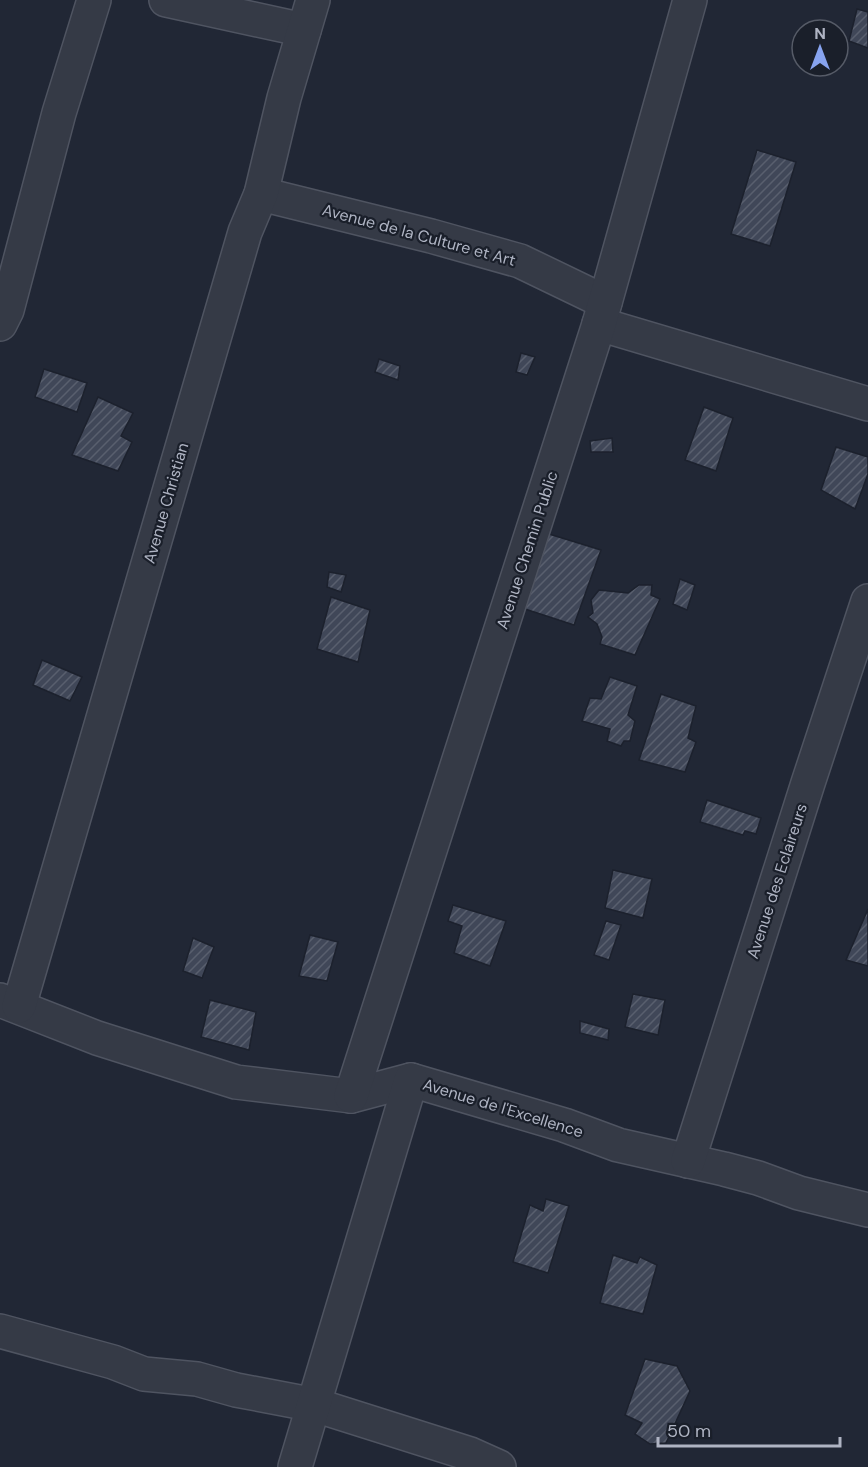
<svg xmlns="http://www.w3.org/2000/svg" width="868" height="1467" font-family="'DM Sans',sans-serif">
<style>
.building{fill:url(#building-hatch);stroke:#1c212d;stroke-width:1.5}
.lines{fill:none;stroke-linecap:round;stroke-linejoin:round}
.minor-casing{stroke:#4f5461;stroke-width:36}
.minor{stroke:#353a46;stroke-width:33}
.labels{text-anchor:middle;dominant-baseline:central;stroke-width:4.5;stroke-linejoin:round;paint-order:stroke}
.street-label{font-size:16px;fill:#afb4c3;stroke:#1a1f2a}
</style>
<defs>
<pattern id="building-hatch" width="6" height="6" patternUnits="userSpaceOnUse" patternTransform="scale(1.5)"><rect width="6" height="6" fill="#404758"/><path d="M-1 1l2-2M0 6l6-6M5 7l2-2" fill="none" stroke="#595f6e"/></pattern>
</defs>
<rect width="100%" height="100%" fill="#212735"/>
<!-- building -->
<g class="building">
<path d="M857,9L868,12V48L849,41Z"/>
<path d="M757,150L796,162L770,246L731,234Z"/>
<path d="M521,353L535,357L527,375L516,372Z"/>
<path d="M379,359L400,366L398,380L375,372Z"/>
<path d="M44,369L87,383L77,412L35,397Z"/>
<path d="M98,397L133,413L121,436L132,442L118,471L72,455Z"/>
<path d="M704,407L733,418L716,471L685,460Z"/>
<path d="M612,438L613,452H591L590,441Z"/>
<path d="M836,447L868,457V474L855,509L821,490Z"/>
<path d="M549,534L601,550L574,625L525,609Z"/>
<path d="M329,572L346,575L341,592L327,587Z"/>
<path d="M680,579L695,585L687,610L673,604Z"/>
<path d="M639,585H652L651,595L660,599L635,655L600,644L602,637L597,624L588,617L593,613L591,600L599,590L628,593Z"/>
<path d="M331,597L370,610L358,662L317,649Z"/>
<path d="M42,660L82,677L70,701L33,685Z"/>
<path d="M610,677L637,686L628,715L635,721L630,741H624L621,746L607,741L610,729L582,721L590,698L601,699Z"/>
<path d="M661,694L696,706L688,738L696,742L685,772L639,760Z"/>
<path d="M707,800L761,818L756,834L745,831L743,835L700,822Z"/>
<path d="M613,870L652,879L643,918L605,908Z"/>
<path d="M453,905L506,921L490,966L454,953L462,926L448,921Z"/>
<path d="M868,909V966L846,960Z"/>
<path d="M606,921L621,925L609,960L594,955Z"/>
<path d="M310,935L338,942L327,981L299,976Z"/>
<path d="M193,938L214,947L202,978L183,971Z"/>
<path d="M633,994L665,1000L658,1035L625,1027Z"/>
<path d="M210,1000L256,1012L249,1050L201,1037Z"/>
<path d="M580,1021L609,1029L608,1040L580,1033Z"/>
<path d="M546,1199L569,1206L548,1273L513,1262L530,1205L543,1211Z"/>
<path d="M613,1255L637,1263L640,1257L657,1265L643,1314L600,1303Z"/>
<path d="M645,1359L677,1366L690,1391L666,1443L650,1444L635,1434L642,1423L625,1415Z"/>
</g>
<g class="lines">
<!-- minor casing -->
<g class="minor-casing">
<g id="minor">
<path d="M166,0L304,30"/>
<path d="M261,194L431,236L520,261L605,302"/>
<path d="M0,324L7,310L59,113L94,0"/>
<path d="M599,324L868,404"/>
<path d="M0,1000L97,1038L236,1082L351,1096L411,1080L564,1125L618,1145L724,1169L758,1178L799,1193L868,1210"/>
<path d="M19,1006L245,232L261,194L284,98L313,0"/>
<path d="M351,1096L599,324L690,0"/>
<path d="M688,1161L808,783L868,601"/>
<path d="M0,1331L113,1362L144,1374L197,1379L236,1390L315,1405L470,1454L499,1467"/>
<path d="M295,1467L411,1080"/>
</g>
</g>
<!-- minor -->
<use href="#minor" class="minor"/>
</g>
<g class="labels">
<!-- street labels -->
<g class="street-label">
<text transform="translate(419 235) rotate(15)">Avenue de la Culture et Art</text>
<text transform="translate(166 503) rotate(-74)">Avenue Christian</text>
<text transform="translate(527 550) rotate(-72)">Avenue Chemin Public</text>
<text transform="translate(777 881) rotate(-72)">Avenue des Eclaireurs</text>
<text transform="translate(503 1108) rotate(17)">Avenue de l'Excellence</text>
</g>
</g>
<!-- north arrow -->
<g transform="translate(820 48)"><circle r="28" fill="#1a1f2a" stroke="#565b67" stroke-width="1.5"/>
<path d="M0-4.5L10 22L0 15L-10 22Z" fill="#87a3ef"/>
<text y="-9" font-size="16" font-weight="bold" text-anchor="middle" fill="#afb4c3">N</text>
</g>
<!-- scale -->
<path d="M658 1437v9h182v-9" fill="none" stroke="#afb4c3" stroke-width="3"/>
<text x="667" y="1437" font-size="18" fill="#afb4c3" stroke="#1a1f2a" stroke-width="4.5" paint-order="stroke">50 m</text>
</svg>
